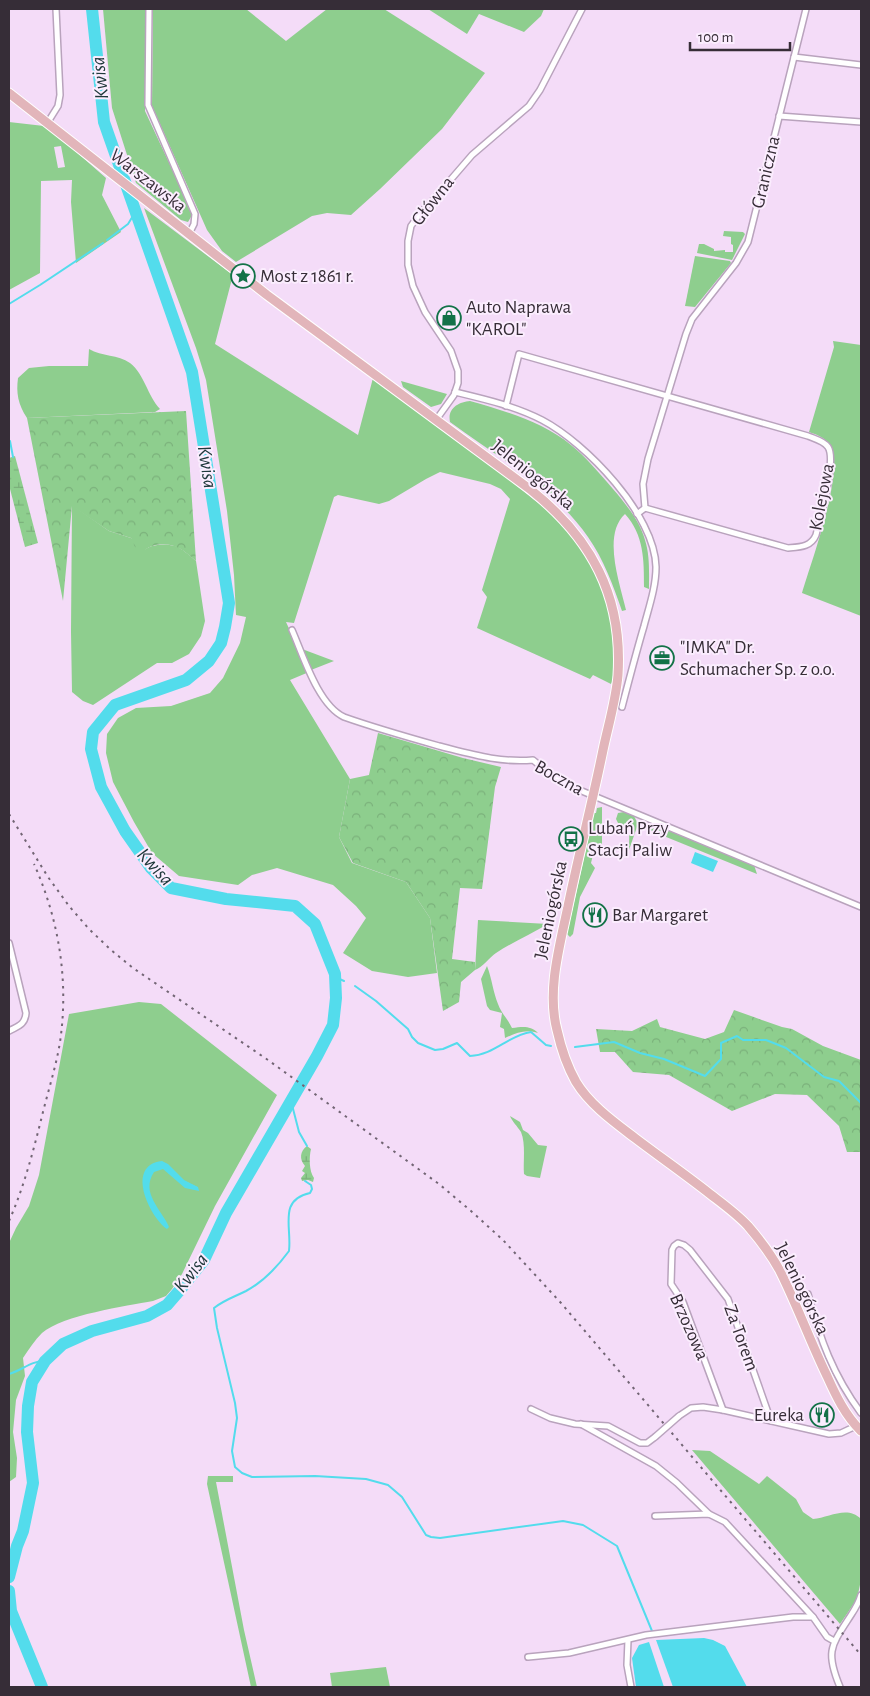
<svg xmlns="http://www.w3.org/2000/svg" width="870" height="1696" font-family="'Alegreya Sans',sans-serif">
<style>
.green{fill:#8ece8e;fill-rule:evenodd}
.forest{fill:url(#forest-crowns)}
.wetland{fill:url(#wetland-marsh)}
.water{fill:#53dcec}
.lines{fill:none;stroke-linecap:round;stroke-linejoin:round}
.stream{stroke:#53dcec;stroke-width:2}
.river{stroke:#53dcec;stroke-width:12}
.street-casing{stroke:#b9a3bd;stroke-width:8}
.primary-casing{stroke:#fff;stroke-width:11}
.street{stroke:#fff;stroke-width:5}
.primary{stroke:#e2b5ba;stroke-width:9}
.rail{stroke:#726574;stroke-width:2;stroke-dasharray:2.5 5;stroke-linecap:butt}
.street-bridge-casing{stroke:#b9a3bd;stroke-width:8;stroke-linecap:butt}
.street-bridge{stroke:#fff;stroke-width:5}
.labels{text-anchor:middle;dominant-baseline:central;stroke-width:4;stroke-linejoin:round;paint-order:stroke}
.street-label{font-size:19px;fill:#362d37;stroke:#fbedfe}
.poi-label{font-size:19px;fill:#362d37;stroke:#fbedfe;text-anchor:start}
.water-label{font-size:20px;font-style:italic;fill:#21393c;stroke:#fbedfe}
</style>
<defs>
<pattern id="forest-crowns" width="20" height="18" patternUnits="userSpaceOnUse" patternTransform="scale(1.25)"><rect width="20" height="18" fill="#8ece8e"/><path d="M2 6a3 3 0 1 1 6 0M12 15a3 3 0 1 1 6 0" fill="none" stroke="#7bb17b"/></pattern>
<pattern id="wetland-marsh" width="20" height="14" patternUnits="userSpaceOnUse" patternTransform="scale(1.25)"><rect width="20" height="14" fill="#8ece8e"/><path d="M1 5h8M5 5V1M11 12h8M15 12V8" fill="none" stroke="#7bb17b"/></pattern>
</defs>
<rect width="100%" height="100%" fill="#f4dcf8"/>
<!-- green -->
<g class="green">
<path d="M103,9H146L145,111L191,210V217L188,222L181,220L136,183L112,108Z"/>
<path d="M153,9H246L286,41L327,9H384L485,73L442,129L380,189L351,215L327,213L312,216L236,262L222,251L207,230L152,106Z"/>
<path d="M428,9H544L541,16L524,32L479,14L467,34Z"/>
<path d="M9,122L44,126L65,142L106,178L102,195L121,232L76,263L71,202L72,180L41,181L40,273L9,290ZM61,146L65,167L58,168L54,147Z"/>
<path d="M144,208L233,275L215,344L358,435L373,378C405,403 438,427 470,451C492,466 513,482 533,499C543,507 554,514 562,524C590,555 608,594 613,635C614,647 617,674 611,684L593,675L590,679L477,628L487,597L482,590L510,499L501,489L490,484L440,472L426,479L389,501L379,504L338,495L334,497L294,623L286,622L309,672L290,680L350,779L339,837L352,863L406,882L430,918L437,973L408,977L372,971L343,953L366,918L356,906L333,885L277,868L252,875L238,885L179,876L152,853L134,822L113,782L106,753L107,734L118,718L136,708L171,706L210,693L223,678L240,643L246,617L236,615L234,575L227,511L206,380L196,348Z"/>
<path d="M724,231L743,232L745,234L732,260L697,253L699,244H704L714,249V251L725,250V252H733V245L731,244V237L723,236Z"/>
<path d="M695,256L730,261L731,263L695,307L685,306Z"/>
<path d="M833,341L861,345V616L802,593C811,562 844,474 831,447C826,438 818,435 809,432L834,347Z"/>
<path d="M89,349C102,357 118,354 130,363C145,375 147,395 160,409L155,412L27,418C18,404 16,393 18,378L29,368L49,366H88Z"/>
<path d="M401,381L447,394L441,404L431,407L403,387Z"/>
<path d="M470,401C505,411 543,422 571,445C586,457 600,474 613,489C625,503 640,521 645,540C650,556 649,572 649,589L644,587C644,560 644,535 625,514C602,535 620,584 626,610L622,611C613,585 604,560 588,537C554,488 497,457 450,422C447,408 459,402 470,401Z"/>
<path d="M72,505L109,531L131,538L143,551C150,544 165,543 175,546C182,548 190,556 196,561L205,621L201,636L189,654L172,663H157L93,705L83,701L72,692L71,632Z"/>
<path d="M302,649L334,661L311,670Z"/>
<path d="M602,807V844L600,846L596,843L591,863L595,868L580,897L573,934L570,937L567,934L594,813H596L597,808Z"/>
<path d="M624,812L634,816L638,824L629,850C629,836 632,828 618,823L616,819L618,813Z"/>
<path d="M658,826L754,865L757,874L649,830Z"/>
<path d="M478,920L548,924C531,934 513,942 496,953C490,957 482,968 475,970Z"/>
<path d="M487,966C492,979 493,992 498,1004C501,1013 508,1019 512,1028C522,1027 530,1025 538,1033C526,1029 516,1033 505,1038L504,1029L500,1027L502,1013L490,1010L487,1006L481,979Z"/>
<path d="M139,1002L161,1004L277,1095L215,1206L182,1274L172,1289L166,1296L153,1301C126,1306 63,1315 42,1333C35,1340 29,1349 23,1358L25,1376L16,1400L13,1432L17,1458L16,1477L9,1482V1243L16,1228L29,1206L39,1175L69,1014Z"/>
<path d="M510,1116L520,1122L523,1130L528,1133L538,1145L547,1146L540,1178L527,1176L524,1174C523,1162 526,1144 521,1132C517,1126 512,1121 510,1116Z"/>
<path d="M692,1450L710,1451L759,1484L767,1476L796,1499L803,1512L813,1519C829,1518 847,1505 861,1519V1580L857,1599L840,1624Z"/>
<path d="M208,1476H233V1482H216L244,1630L257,1687H251L207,1484Z"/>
<path d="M386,1667L390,1687H332L330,1673Z"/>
</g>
<!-- forest -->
<g class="forest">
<path d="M186,411L196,561C190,556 183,549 176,547C167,542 149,544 143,552L135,547L131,538L109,531L72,506L63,601L27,418Z"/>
<path d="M378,733L463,758L501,767L495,787L482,889L460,888L452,959L475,962V970L461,982L459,1002L443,1011L430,918L406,882L353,863L339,837L350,779L369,775Z"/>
<path d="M734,1010L782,1027L792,1029L823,1046L861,1060V1152H847L839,1126L807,1095L775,1094L732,1111L669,1075L633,1072L615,1052H600L596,1029L632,1031L657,1019L660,1027L705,1039L724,1032Z"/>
</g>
<!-- wetland -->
<g class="wetland">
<path d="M15,456L38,543L25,547L9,485V458Z"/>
<path d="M307,1146L311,1149C309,1157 309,1171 314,1178L313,1182L308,1180L302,1181L301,1178L305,1173L302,1171L305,1166C299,1159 300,1151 307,1146Z"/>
</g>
<!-- water -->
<g class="water">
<path d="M695,852L718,861L713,872L691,863Z"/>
<path d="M162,1161L168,1164L184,1180L198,1187L199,1191L185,1188L163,1169L154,1172C140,1193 162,1210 169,1227L167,1229C149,1216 125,1165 162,1161Z"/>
<path d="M704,1638L713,1640L725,1646L747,1687H673L656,1640Z"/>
<path d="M649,1642L664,1687H636L632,1658L639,1645Z"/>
</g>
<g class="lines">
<!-- stream -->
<g class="stream">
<path d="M107,240L128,224L136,211"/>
<path d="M9,304L40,285L103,243"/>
<path d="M10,441L13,457"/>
<path d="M335,977L344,981"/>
<path d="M355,986L376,1001L408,1029L412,1037L418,1043L435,1050L443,1049L457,1043L470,1056C494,1055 509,1035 531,1032L546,1045L551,1046"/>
<path d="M575,1047L614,1042L640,1053L664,1059L705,1076L721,1059V1043L737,1036L743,1040H766L786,1048L824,1077L839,1081L861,1103"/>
<path d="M291,1101L299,1132L307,1146"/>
<path d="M305,1181L311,1185L312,1189L310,1193C278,1200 292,1227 289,1251C278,1266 263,1282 246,1291C234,1297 224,1300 214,1308L217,1328L235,1403L237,1418L232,1451L235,1467L242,1473L252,1477L315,1476L366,1479L388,1485L402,1497L426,1535L431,1537L440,1538L563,1521L583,1525L617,1546L652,1631"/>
<path d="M9,1374C23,1370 30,1361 45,1361"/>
</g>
<!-- river -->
<g class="river">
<path d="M9,1577L17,1546L23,1531L33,1483L27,1432L28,1406L32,1382L45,1361L63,1344L92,1331L147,1316L167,1305L180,1290L204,1260L226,1213L317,1056L333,1025L336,998L335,974L315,924L295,906L226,899L171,888L151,868L125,831L101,787L91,749L93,732L115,705L186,680L209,661L221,643L225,627L229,603L192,372L104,122L92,9"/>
<path d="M9,1591L11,1611L42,1687"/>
</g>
<!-- street casing -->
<g class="street-casing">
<g id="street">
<path d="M149,9L148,105L195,214L194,224L189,234"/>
<path d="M794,57L861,65"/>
<path d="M779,116L861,122"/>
<path d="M48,122L58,106L60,95L56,9"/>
<path d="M455,392C484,399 515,406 542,420C586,443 655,515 656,567C656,587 649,607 644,626C636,653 629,680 622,707"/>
<path d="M506,406L519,354L808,436C815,439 824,441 828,447C837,460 820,518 816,535C811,547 800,547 788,548L645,508"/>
<path d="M436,420L454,395L458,383V371L451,351L425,312L413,286L408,265V241L411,226L422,211L434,199L472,155L529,106L540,90L582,9"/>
<path d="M637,514L645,508L643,484L648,459L686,334L692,319L736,263L748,242L806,9"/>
<path d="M292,630C303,655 318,705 344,717C375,728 407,737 439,746C471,754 500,763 533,760L555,778L577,789L861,907"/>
<path d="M9,943L26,1013C25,1025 18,1026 9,1031"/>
<path d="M808,1294C820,1339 833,1375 861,1413"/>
<path d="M531,1409L550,1418L575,1424L608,1426L640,1443H647L655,1437"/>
<path d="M723,1410L683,1302L671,1284L672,1250L674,1246L678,1243L684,1245L690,1250L728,1299L771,1421"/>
<path d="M679,1416L691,1408L703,1407L723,1410L829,1434L841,1433L856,1426"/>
<path d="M581,1424L656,1466L677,1483L709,1514"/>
<path d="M655,1516L709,1514L725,1522L813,1617"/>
<path d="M628,1640L627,1665L631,1687"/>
<path d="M528,1657L569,1653L646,1635L793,1617H813L827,1637L834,1641"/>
<path d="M840,1687C825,1651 831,1646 851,1615C855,1609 859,1602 861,1595"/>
</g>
</g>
<!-- primary casing -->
<g class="primary-casing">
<path id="primary" d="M9,93L267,295L531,490C591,538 623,596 618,675C616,700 608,726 603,750C592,804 578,857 567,911C559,948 547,992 557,1030C561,1048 567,1066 576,1082C590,1105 614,1122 635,1138C660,1157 686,1175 710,1194C723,1204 737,1214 748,1226C760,1240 771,1254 780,1271C797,1305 810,1341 827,1376C836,1396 845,1415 861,1431"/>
</g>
<!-- street -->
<use href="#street" class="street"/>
<!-- primary -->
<use href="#primary" class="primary"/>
<!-- rail -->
<g class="rail">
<path d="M9,814L48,877L69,906L89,929L111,950L133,968L268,1060L439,1184L471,1211L503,1240L561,1303L861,1655"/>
<path d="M9,1221C24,1187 33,1152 42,1116C48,1091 56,1067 60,1042C69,981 59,920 34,864"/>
</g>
<!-- street-bridge casing -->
<g class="street-bridge-casing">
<path id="street-bridge" d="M655,1437L679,1416"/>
</g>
<!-- street-bridge -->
<use href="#street-bridge" class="street-bridge"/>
</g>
<!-- icons -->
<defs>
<g id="sight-ring" transform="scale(1.25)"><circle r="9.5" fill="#fbedfe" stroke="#137248" stroke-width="1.5"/><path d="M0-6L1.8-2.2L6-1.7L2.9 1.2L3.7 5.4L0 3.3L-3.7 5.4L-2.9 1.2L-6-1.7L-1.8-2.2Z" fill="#137248"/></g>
<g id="shop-ring" transform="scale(1.25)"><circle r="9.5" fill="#fbedfe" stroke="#137248" stroke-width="1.5"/><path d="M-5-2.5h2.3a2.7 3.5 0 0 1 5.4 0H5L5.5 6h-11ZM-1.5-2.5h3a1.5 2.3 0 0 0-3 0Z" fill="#137248"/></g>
<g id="office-ring" transform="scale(1.25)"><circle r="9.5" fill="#fbedfe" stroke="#137248" stroke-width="1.5"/><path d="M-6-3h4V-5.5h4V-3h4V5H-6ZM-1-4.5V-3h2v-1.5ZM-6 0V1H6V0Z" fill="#137248"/></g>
<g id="bus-ring" transform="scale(1.25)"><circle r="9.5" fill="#fbedfe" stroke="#137248" stroke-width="1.5"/><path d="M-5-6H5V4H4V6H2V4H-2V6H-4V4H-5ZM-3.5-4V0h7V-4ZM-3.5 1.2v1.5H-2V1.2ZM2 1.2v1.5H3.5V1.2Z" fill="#137248"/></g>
<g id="restaurant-ring" transform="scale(1.25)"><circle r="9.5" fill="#fbedfe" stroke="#137248" stroke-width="1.5"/><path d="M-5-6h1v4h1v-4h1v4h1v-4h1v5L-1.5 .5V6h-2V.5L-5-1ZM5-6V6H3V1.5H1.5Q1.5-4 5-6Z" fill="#137248"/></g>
</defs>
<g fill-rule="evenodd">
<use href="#sight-ring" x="243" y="276"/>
<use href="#shop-ring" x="449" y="318"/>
<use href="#office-ring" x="662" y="658"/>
<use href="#bus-ring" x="571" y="839"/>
<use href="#restaurant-ring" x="595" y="915"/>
<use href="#restaurant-ring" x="822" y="1415"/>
</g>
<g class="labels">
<!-- street labels -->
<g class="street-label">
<text transform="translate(766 172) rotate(-77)">Graniczna</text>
<text transform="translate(148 181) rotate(38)">Warszawska</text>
<text transform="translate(433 201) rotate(-52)">Główna</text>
<text transform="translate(533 475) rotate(39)">Jeleniogórska</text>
<text transform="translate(822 497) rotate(-79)">Kolejowa</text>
<text transform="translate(559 778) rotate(29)">Boczna</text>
<text transform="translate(551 910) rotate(-78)">Jeleniogórska</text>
<text transform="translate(802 1289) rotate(64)">Jeleniogórska</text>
<text transform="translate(689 1327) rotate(66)">Brzozowa</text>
<text transform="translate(741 1338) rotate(70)">Za Torem</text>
</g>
<!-- poi labels -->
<g class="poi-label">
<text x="260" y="276">Most z 1861 r.</text>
<text x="466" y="307">Auto Naprawa<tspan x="466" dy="22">"KAROL"</tspan></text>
<text x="680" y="647">"IMKA" Dr.<tspan x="680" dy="22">Schumacher Sp. z o.o.</tspan></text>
<text x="588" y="828">Lubań Przy<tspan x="588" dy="22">Stacji Paliw</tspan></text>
<text x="612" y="915">Bar Margaret</text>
<text x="804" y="1415" text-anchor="end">Eureka</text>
</g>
<!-- water labels -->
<g class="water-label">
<text transform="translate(100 78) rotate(-96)">Kwisa</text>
<text transform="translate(207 467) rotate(81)">Kwisa</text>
<text transform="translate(155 867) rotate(47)">Kwisa</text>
<text transform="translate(191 1273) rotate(-53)">Kwisa</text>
</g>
</g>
<!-- border -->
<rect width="870" height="1696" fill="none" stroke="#362d37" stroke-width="20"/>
<!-- scale -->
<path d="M690 42v8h100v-8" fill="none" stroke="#362d37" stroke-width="2.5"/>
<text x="698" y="42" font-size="15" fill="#362d37" stroke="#fbedfe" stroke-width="4" paint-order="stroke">100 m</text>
</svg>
